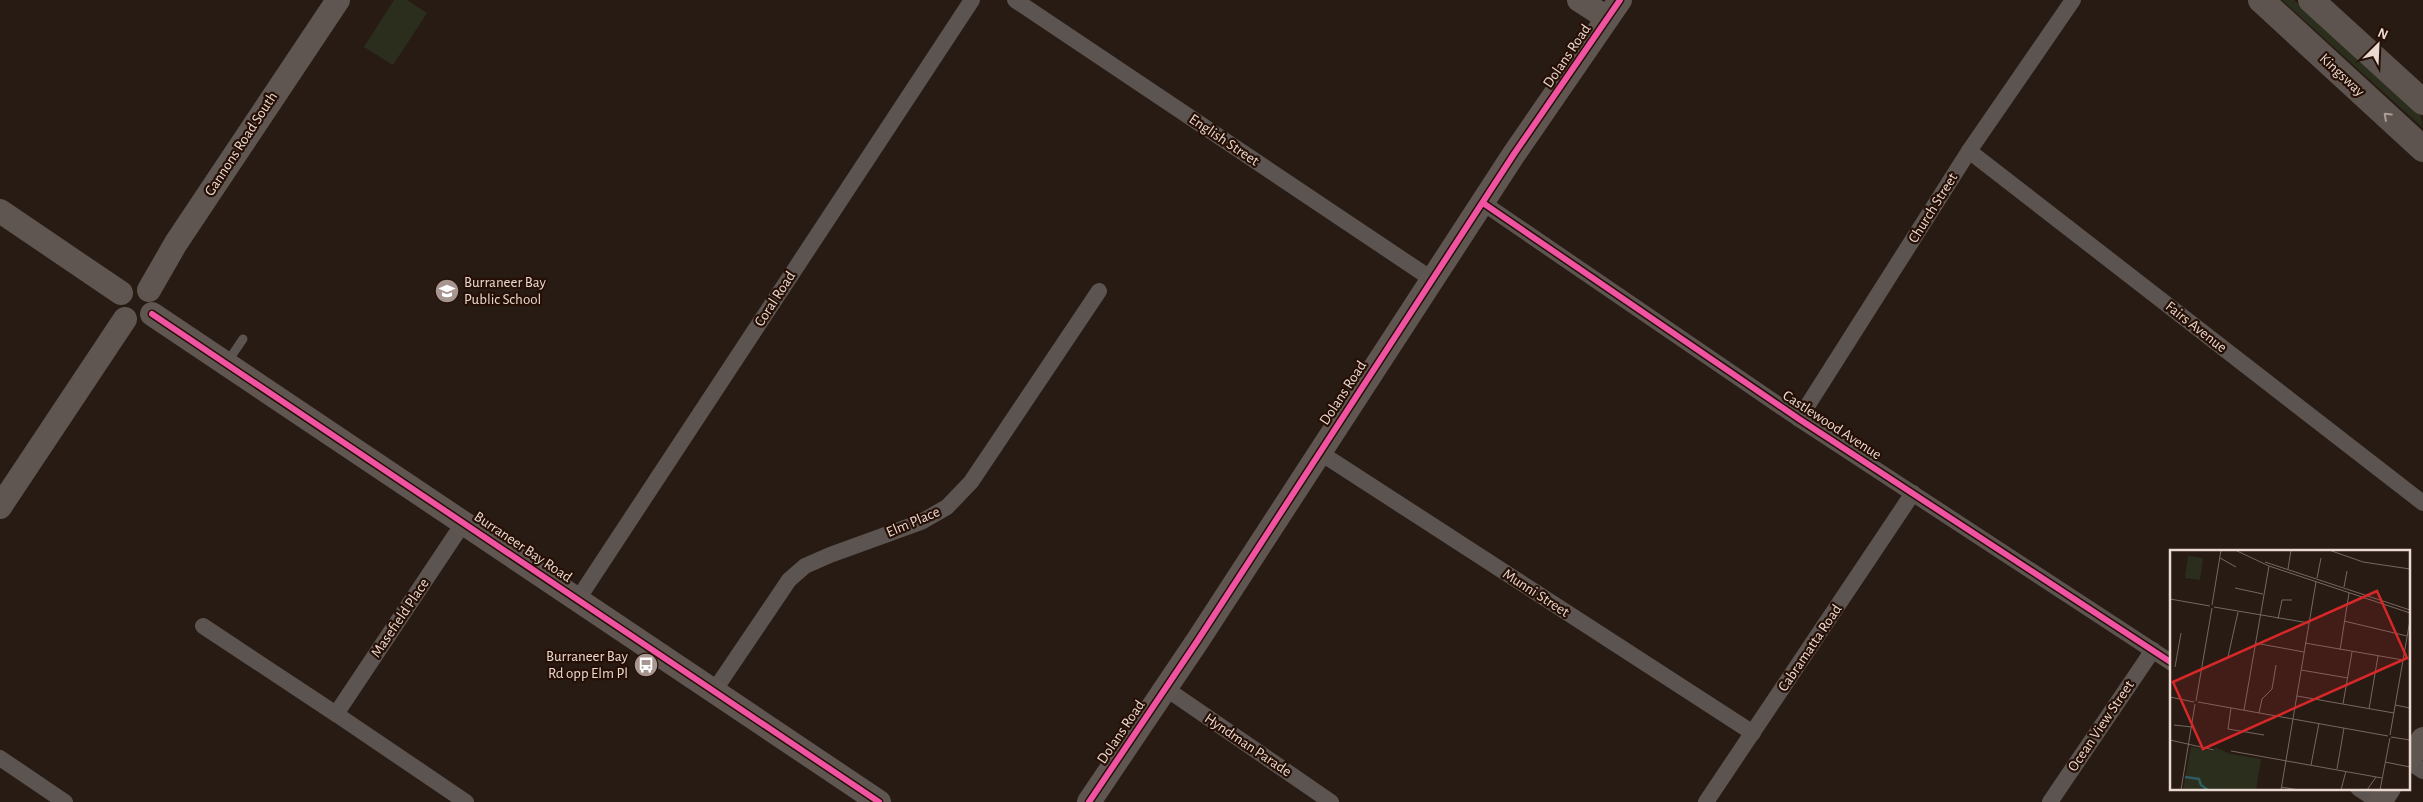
<svg xmlns="http://www.w3.org/2000/svg" width="2423" height="802" font-family="'Alegreya Sans',sans-serif">
<style>
.green{fill:#2b2e1c}
.lines{fill:none;stroke-linecap:round;stroke-linejoin:round}
.lane{stroke:#5b5450;stroke-width:9}
.street{stroke:#5b5450;stroke-width:16}
.secondary{stroke:#5f5651;stroke-width:24}
.primary{stroke:#5e544f;stroke-width:26}
.cycleway-casing{stroke:#260f04;stroke-width:9}
.cycleway{stroke:#f153a3;stroke-width:6}
.oneway{stroke:#ab9d96}
.labels{text-anchor:middle;dominant-baseline:central;stroke-width:4.5;stroke-linejoin:round;paint-order:stroke}
.street-label{font-size:15px;fill:#ead9d1;stroke:#260f04}
.poi-label{font-size:15px;fill:#ead9d1;stroke:#260f04;text-anchor:start}
.inset-river{fill:none;stroke:#2d5b60;stroke-width:2.5}
.inset-road{fill:none;stroke:#766760;stroke-width:1}
.view{fill:#d62828;fill-opacity:0.15;stroke:#d62828;stroke-width:2.5}
.inset-edge{fill:none;stroke:#ead9d1;stroke-width:2.5}
</style>
<rect width="100%" height="100%" fill="#281b14"/>
<!-- green -->
<g class="green">
<path d="M394,0H407L427,13L393,65L364,47Z"/>
<path d="M2282,0H2294L2421,116L2423,128Z"/>
</g>
<g class="lines">
<!-- lane -->
<path class="lane" d="M226,364L243,339"/>
<!-- street -->
<g class="street">
<path d="M1015,0L1433,280"/>
<path d="M1969,151L2423,503"/>
<path d="M1483,203L1799,419L2172,663"/>
<path d="M1799,419L1969,151L2073,0"/>
<path d="M1319,452L1753,733"/>
<path d="M464,522L336,714L466,802"/>
<path d="M578,599L972,0"/>
<path d="M203,626L336,714"/>
<path d="M1165,688L1331,802"/>
<path d="M714,691L789,580L805,566L830,555L921,522L947,507L971,482L1099,291"/>
<path d="M0,758L65,802"/>
<path d="M2409,762L2423,771"/>
<path d="M2358,788L2379,802"/>
<path d="M1706,802L1913,493"/>
<path d="M2050,802L2153,650"/>
</g>
<!-- secondary -->
<g class="secondary">
<path d="M1579,0L1607,18"/>
<path d="M0,211L121,293"/>
<path d="M149,290L176,243L338,0"/>
<path d="M152,314L879,802"/>
<path d="M0,507L125,319"/>
<path d="M2409,759L2423,739"/>
<path d="M1089,802L1198,640L1514,154L1620,0"/>
<path d="M2380,802L2389,788"/>
</g>
<!-- primary -->
<g class="primary">
<path d="M2261,0L2423,149"/>
<path d="M2311,0L2423,102"/>
</g>
<!-- cycleway casing -->
<g class="cycleway-casing">
<g id="cycleway">
<path d="M1483,203L1799,419L2172,663"/>
<path d="M152,314L879,802"/>
<path d="M1089,802L1198,640L1514,154L1620,0"/>
</g>
</g>
<!-- cycleway -->
<use href="#cycleway" class="cycleway"/>
</g>
<!-- one-way arrows -->
<defs><path id="oneway-chevron" d="M-2-3.5L2.5 0L-2 3.5" fill="none" stroke-width="1.6" stroke-linecap="round" stroke-linejoin="round" transform="scale(1.25)"/></defs>
<use class="oneway" href="#oneway-chevron" transform="translate(2387 116) rotate(-137)"/>
<!-- icons -->
<defs>
<g id="school-disc" transform="scale(1.25)"><circle r="9.5" fill="#a6968f" stroke="#260f04"/><path d="M0-5L7-2L0 1L-7-2ZM-4 1L0 2.5L4 1V4Q0 6-4 4Z" fill="#fff"/></g>
<g id="bus-disc" transform="scale(1.25)"><circle r="9.5" fill="#a6968f" stroke="#260f04"/><path d="M-5-6H5V4H4V6H2V4H-2V6H-4V4H-5ZM-3.5-4V0h7V-4ZM-3.5 1.2v1.5H-2V1.2ZM2 1.2v1.5H3.5V1.2Z" fill="#fff"/></g>
</defs>
<g fill-rule="evenodd">
<use href="#school-disc" x="447" y="291"/>
<use href="#bus-disc" x="646" y="665"/>
</g>
<g class="labels">
<!-- street labels -->
<g class="street-label">
<text transform="translate(1567 56) rotate(-56)">Dolans Road</text>
<text transform="translate(2342 75) rotate(43)">Kingsway</text>
<text transform="translate(1224 140) rotate(34)">English Street</text>
<text transform="translate(241 144) rotate(-57)">Gannons Road South</text>
<text transform="translate(1933 208) rotate(-58)">Church Street</text>
<text transform="translate(775 299) rotate(-57)">Coral Road</text>
<text transform="translate(2196 327) rotate(38)">Fairs Avenue</text>
<text transform="translate(1343 393) rotate(-57)">Dolans Road</text>
<text transform="translate(1832 425) rotate(33)">Castlewood Avenue</text>
<text transform="translate(913 522) rotate(-23)">Elm Place</text>
<text transform="translate(523 547) rotate(34)">Burraneer Bay Road</text>
<text transform="translate(1536 593) rotate(33)">Munni Street</text>
<text transform="translate(400 618) rotate(-56)">Masefield Place</text>
<text transform="translate(1810 648) rotate(-56)">Cabramatta Road</text>
<text transform="translate(2101 726) rotate(-56)">Ocean View Street</text>
<text transform="translate(1121 732) rotate(-56)">Dolans Road</text>
<text transform="translate(1248 745) rotate(34)">Hyndman Parade</text>
</g>
<!-- poi labels -->
<g class="poi-label">
<text x="464" y="282">Burraneer Bay<tspan x="464" dy="17">Public School</tspan></text>
<text x="628" y="656" text-anchor="end">Burraneer Bay<tspan x="628" dy="17">Rd opp Elm Pl</tspan></text>
</g>
</g>
<!-- overview -->
<g transform="translate(2170 550)">
<rect width="240" height="240" fill="#281b14"/>
<path d="M18,6L33,8L30,30L15,28ZM21,197L45,201V197L60,204L91,209L86,240H13Z" fill="#2b2e1c"/>
<path class="inset-river" d="M15,227L29,229L31,235L38,240"/>
<path class="inset-road" d="M65,0L99,16L240,63M159,0L193,12L240,19M50,8L66,17M95,12L240,60M118,19L121,0M147,28L151,8M174,37L177,21M65,38L93,44M0,49L40,56M42,55L51,0M44,57L139,73M108,69L112,50H122M174,71L237,86M85,93L134,102M135,93L233,110M170,100L179,43M58,107L68,62M5,117L11,83M131,120L178,128M127,146L224,163M0,147L24,152M26,151L42,58M28,152L218,186M173,154L182,102M225,155L240,158M61,158L58,179L94,185M199,159L208,106M74,160L99,16M89,163L92,149L102,139L106,115M4,175L22,177M220,185L240,70M221,187L240,190M0,190L44,200M61,201L212,228M215,212L240,217M141,215L149,173M167,219L174,178M111,237L129,240M11,240L25,154M111,240L146,32M171,240L176,221M197,240L206,227M210,240L220,188"/>
<path class="view" d="M207,41L237,108L33,199L3,132Z"/>
<rect width="240" height="240" class="inset-edge"/>
</g>
<!-- north arrow -->
<g transform="translate(2378 45) rotate(24)" stroke="#260f04" stroke-width="4" paint-order="stroke">
<path d="M0-4L9 19L0 12L-9 19Z" fill="#ead9d1"/>
<text y="-8" font-size="14" font-weight="bold" text-anchor="middle" fill="#ead9d1">N</text>
</g>
</svg>
